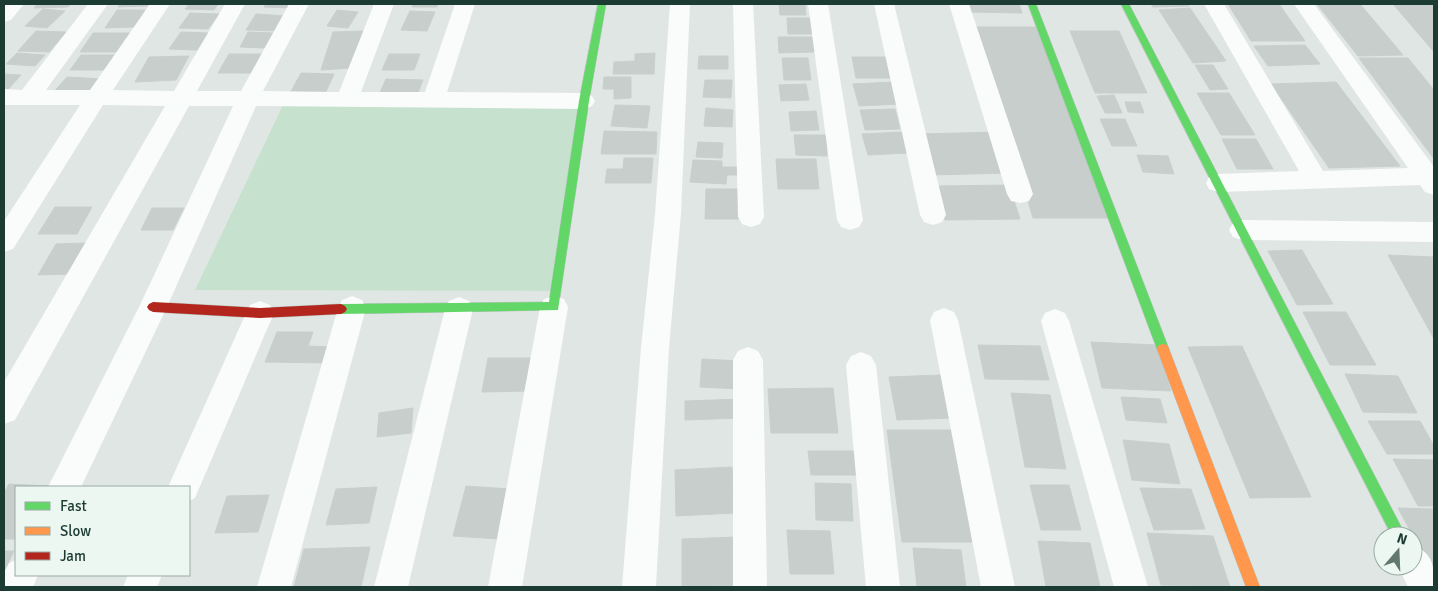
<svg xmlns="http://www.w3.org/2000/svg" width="1438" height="591" font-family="Signika,sans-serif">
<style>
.green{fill:#c6e2ce}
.building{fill:#c7cecb;stroke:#c8cfcc}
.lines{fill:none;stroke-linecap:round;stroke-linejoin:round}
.fast-casing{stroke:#b8c3bf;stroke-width:1}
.slow-casing{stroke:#b8c3bf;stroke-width:1}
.jam-casing{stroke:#b8c3bf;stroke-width:1}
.street{fill:#fafbfb;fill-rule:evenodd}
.fast{fill:#63d668;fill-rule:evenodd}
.slow{fill:#ff974d;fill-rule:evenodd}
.jam{fill:#b3261e;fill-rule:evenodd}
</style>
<rect width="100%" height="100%" fill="#e0e6e3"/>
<!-- green -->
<path class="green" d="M283,105L588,106L561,291L195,290Z"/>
<!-- building -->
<g class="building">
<path d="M37,4H71L68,7L34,8Z"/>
<path d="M120,4H149L147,6L118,7Z"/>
<path d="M189,4H218L214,10L185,9Z"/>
<path d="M266,4H297L294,8L264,7Z"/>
<path d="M413,4H438L437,7H412Z"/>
<path d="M779,4H805L806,15H780Z"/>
<path d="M967,4H1019L1022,13L969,12Z"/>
<path d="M1151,4H1187L1189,6L1153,7Z"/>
<path d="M1228,4H1279L1305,41H1251Z"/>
<path d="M1317,4H1360L1403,55L1358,56Z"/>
<path d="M1393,4H1434V52Z"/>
<path d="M1190,8L1226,61L1193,63L1159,10Z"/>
<path d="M43,9L65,11L47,28L25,26Z"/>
<path d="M117,10H145L134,27L105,28Z"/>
<path d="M337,10L358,12L348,28L327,26Z"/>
<path d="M410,11L435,12L427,31L401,30Z"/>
<path d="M190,13L219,14L208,29L179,28Z"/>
<path d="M256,14L286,16L276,31L246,30Z"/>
<path d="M787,18H813L816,34H788Z"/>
<path d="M976,27H1039L1110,218H1033Z"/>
<path d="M36,31L66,32L49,52L18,51Z"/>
<path d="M363,31L352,68L321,70L333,32Z"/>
<path d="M1070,31H1119L1147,93H1095Z"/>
<path d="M181,32L208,33L197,50L169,49Z"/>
<path d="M248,32L273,33L264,48L240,47Z"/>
<path d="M93,33H131L118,52H80Z"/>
<path d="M778,37H812L814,52L779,53Z"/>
<path d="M1305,45L1320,64L1268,66L1254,46Z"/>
<path d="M17,53L45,55L35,66L6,64Z"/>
<path d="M655,53L654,74H613L614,62L635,61V54Z"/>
<path d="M229,54H262L252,73H218Z"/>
<path d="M389,54H420L414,70H382Z"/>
<path d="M81,55H118L107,70H70Z"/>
<path d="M189,56L176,80L135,82L149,57Z"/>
<path d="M699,56H728V69H698Z"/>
<path d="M852,57H886L890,78H856Z"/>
<path d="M782,58H808L811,80H784Z"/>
<path d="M1359,58H1408L1434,90V159Z"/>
<path d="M1195,65H1213L1228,89L1210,90Z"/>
<path d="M301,73L334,74L323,98L288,97Z"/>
<path d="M4,74L21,75L4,94Z"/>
<path d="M67,77L103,79L89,96L52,94Z"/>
<path d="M604,77H631V98L614,99V89H603Z"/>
<path d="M386,79L423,80L416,98L378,97Z"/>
<path d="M705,80H732L731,98L703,97Z"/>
<path d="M893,82L900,104L859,106L853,84Z"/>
<path d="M1336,82L1400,166L1329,168L1271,84Z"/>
<path d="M806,84L809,100L781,101L779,85Z"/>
<path d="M1197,93H1229L1255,135H1221Z"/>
<path d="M1114,95L1122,113H1105L1097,96Z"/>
<path d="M1125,102H1140L1144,113L1128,112Z"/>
<path d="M615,105L650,106L647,128L611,126Z"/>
<path d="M706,108L733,110L732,127L704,126Z"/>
<path d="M895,109L900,129L865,130L860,110Z"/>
<path d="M816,111L819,130L791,131L789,112Z"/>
<path d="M1100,119H1125L1137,146H1112Z"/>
<path d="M604,131L657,132L656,154H601Z"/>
<path d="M902,132L908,153L868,155L862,134Z"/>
<path d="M996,132L1010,173L930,175L920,134Z"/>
<path d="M794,135H826L827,156L796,155Z"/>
<path d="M1222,139H1256L1273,169H1237Z"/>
<path d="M698,142L723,143L722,158L696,157Z"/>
<path d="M1137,155L1168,156L1174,174L1143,172Z"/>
<path d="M624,158H653L651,183H605L607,169H623Z"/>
<path d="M776,159H816L819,189H778Z"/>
<path d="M693,160L722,161V167H738V175H727L726,184L690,182Z"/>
<path d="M1009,185L1020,219L945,220L937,186Z"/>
<path d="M706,189H738L739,219H705Z"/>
<path d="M55,207H92L77,234H38Z"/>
<path d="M152,208H184L173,230H141Z"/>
<path d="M87,243L70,274L38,275L56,244Z"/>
<path d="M1302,250L1333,304L1297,305L1268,251Z"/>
<path d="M1388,255L1434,257V339Z"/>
<path d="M1303,312H1346L1376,365H1330Z"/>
<path d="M277,332H313L308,346L332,347L327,363L265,362Z"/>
<path d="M1091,342L1157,345L1171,391L1102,388Z"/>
<path d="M978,345L1040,346L1049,380L985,379Z"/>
<path d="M1242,346L1311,497L1250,498L1188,347Z"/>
<path d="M488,358H533L529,391L482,392Z"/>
<path d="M702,359L740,361L738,389L700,387Z"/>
<path d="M1345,374L1398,376L1417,413L1363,412Z"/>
<path d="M942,375L952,418L897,420L889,377Z"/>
<path d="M833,388L838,433H771L768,389Z"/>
<path d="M1011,393L1050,395L1066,469L1025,467Z"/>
<path d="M1121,397L1160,399L1167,423L1126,420Z"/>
<path d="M742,399L743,418L685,420V401Z"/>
<path d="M413,408L411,433L377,437L379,413Z"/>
<path d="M1368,421H1420L1434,446V454H1387Z"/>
<path d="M887,430H952L972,542H902Z"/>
<path d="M1123,440L1169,444L1180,484L1132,480Z"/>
<path d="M808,451H855L858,475H811Z"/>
<path d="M1393,459L1434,460V506H1418Z"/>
<path d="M732,467L735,513L676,516L675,470Z"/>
<path d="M815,483L851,484L853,521L816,520Z"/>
<path d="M9,484L48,486L16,487V539H4V493Z"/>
<path d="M1030,485H1069L1081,530H1041Z"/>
<path d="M466,486L510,489L499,539L453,536Z"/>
<path d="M377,487L369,523L326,525L336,489Z"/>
<path d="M1140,488L1191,489L1205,529L1154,530Z"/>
<path d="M269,495L258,532L215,533L227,496Z"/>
<path d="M1398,508L1434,509V584L1413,536Z"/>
<path d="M787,530L830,531L834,574H790Z"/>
<path d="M1147,533L1213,536L1230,587L1161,585Z"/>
<path d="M737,537L740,585L682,587V539Z"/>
<path d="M1038,541L1090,543L1100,587H1046Z"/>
<path d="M370,547L361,587H294L304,549Z"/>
<path d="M913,548L961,550L966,587H917Z"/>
<path d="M4,551H14L4,572Z"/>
</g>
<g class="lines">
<!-- fast casing -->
<g class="fast-casing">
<g id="fast">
<path d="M598,4H606L589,101L558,310L341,314L337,312L335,309L337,306L341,304L549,302L579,101Z"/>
<path d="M1028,4H1036L1169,349L1167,353L1163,354L1159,353L1157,349Z"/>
<path d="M1121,4H1129L1406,536H1392Z"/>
</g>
</g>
<!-- slow casing -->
<g class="slow-casing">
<path id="slow" d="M1163,344L1167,345L1169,349L1260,587H1246L1157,349L1159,345Z"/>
</g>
<!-- jam casing -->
<g class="jam-casing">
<path id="jam" d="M153,302L260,308L341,304L345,306L347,309L345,312L341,314L260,318L153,312L149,310L147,307L149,304Z"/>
</g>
<!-- street -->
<g class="street">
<path d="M4,4H24L11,20L4,22Z"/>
<path d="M88,4H108L46,90H90L150,4H170L113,90L174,91L225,4H245L197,91H241L289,4H309L263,91L339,92L374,4H394L361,92H425L455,4H475L447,92L584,93L592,96L595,101L592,106L584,109L256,106L167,307L81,487H48L140,305L233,106H189L15,420L4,424V382L165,106L103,105L13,249L4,252V221L80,105H4V89L22,90Z"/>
<path d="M670,4H690L681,214L669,348L656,587H622L641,348L655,214Z"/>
<path d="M733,4H753L764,217L760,224L751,227L742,224L738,217Z"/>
<path d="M808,4H828L863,220L859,227L850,230L841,227L837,220Z"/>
<path d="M874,4H894L946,215L942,222L933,225L924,222L920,215Z"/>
<path d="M949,4H969L1033,194L1029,201L1020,203L1011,201L1007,194Z"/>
<path d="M1204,4H1224L1323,171L1408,168L1294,4H1314L1434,167V195L1425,192L1420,185L1218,192L1209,189L1206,183L1209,177L1218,174L1299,171Z"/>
<path d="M1242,220L1434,222V242L1242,240L1233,237L1229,230L1233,223Z"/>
<path d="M352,296L362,300L366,308L291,587H257L338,308L342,300Z"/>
<path d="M554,296L564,299L568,307L522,587H488L540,307L544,299Z"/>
<path d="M459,297L469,301L473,309L408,587H374L445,309L449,301Z"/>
<path d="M260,301L270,305L274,313L195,498L189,501V487H168L246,313L250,305Z"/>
<path d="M944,308L954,312L958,320L1015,587H981L930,320L934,312Z"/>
<path d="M1055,309L1065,313L1069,321L1148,587H1114L1041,321L1045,313Z"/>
<path d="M748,347L758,351L763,360L767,587H733V360L738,351Z"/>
<path d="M861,352L871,356L876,365L900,587H866L846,365L851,356Z"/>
<path d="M1413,545C1434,554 1434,566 1434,587H1408L1398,566H1413Z"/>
<path d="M16,560V575H38L33,587H4V573L9,563Z"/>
<path d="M128,575H162L157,587H123Z"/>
</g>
<!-- fast -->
<use href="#fast" class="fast"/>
<!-- slow -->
<use href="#slow" class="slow"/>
<!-- jam -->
<use href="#jam" class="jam"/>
</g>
<!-- border -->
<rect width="1438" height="591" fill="none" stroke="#1c3b32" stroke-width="10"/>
<!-- legend -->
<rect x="15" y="486" width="175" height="90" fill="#ecf7f1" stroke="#99aca5"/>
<rect x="25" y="502" width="25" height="8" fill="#63d668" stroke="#99aca5"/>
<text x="60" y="511" font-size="15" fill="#1c3b32">Fast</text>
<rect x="25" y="527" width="25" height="8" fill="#ff974d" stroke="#99aca5"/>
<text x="60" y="536" font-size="15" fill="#1c3b32">Slow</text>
<rect x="25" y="552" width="25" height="8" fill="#b3261e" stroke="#99aca5"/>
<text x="60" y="561" font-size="15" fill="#1c3b32">Jam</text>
<!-- north arrow -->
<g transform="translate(1398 551) rotate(19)"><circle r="24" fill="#ecf7f1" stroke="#99aca5"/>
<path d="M0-4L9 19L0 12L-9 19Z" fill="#617770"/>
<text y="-8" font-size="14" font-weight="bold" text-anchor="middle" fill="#1c3b32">N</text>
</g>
</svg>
